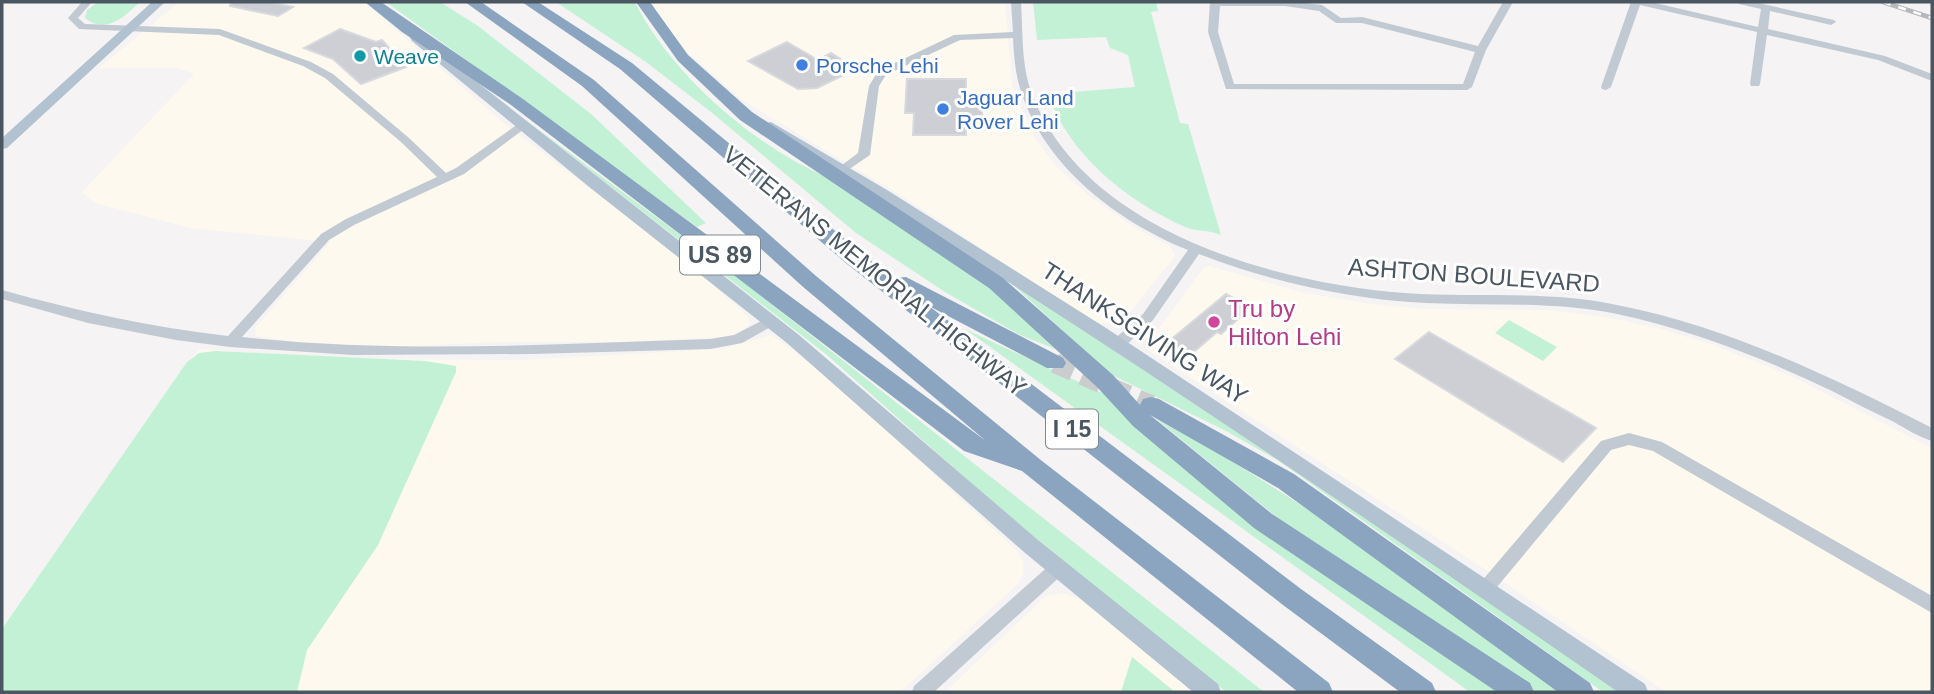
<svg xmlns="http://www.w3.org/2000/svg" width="1934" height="694" font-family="Arial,sans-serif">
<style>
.commercial{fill:#fdf9ef}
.green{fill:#c3f1d5}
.building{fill:#cdcfd5;stroke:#d7d9de;stroke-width:2}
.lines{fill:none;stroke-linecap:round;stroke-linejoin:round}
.highway-tunnel{stroke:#caccce;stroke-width:20;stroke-dasharray:20 10;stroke-linecap:butt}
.minor{fill:#c1cad2;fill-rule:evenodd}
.major{fill:#b3c2d1;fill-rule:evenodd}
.highway{fill:#8ba5c1;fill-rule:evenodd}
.rail-casing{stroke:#b5b8bd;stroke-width:4.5}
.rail{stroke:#fff;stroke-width:2.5;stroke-dasharray:8;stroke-linecap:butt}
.culture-dot{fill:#0f9aa8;stroke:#fff;stroke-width:2.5}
.shop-dot{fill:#3f7fe0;stroke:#fff;stroke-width:2.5}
.hotel-dot{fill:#d1479c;stroke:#fff;stroke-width:2.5}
.labels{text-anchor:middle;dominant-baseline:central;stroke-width:6;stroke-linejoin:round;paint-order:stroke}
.far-culture-label{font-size:21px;fill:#0d838f;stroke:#fff;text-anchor:start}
.far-shop-label{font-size:21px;fill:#366cbe;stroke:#fff;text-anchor:start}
.shield{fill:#fff;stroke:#808990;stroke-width:2}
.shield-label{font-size:23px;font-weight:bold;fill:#4a5661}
.street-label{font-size:24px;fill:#4a5661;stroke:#fff}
.hotel-label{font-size:24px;fill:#b23c85;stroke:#fff;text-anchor:start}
</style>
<rect width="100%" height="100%" fill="#f5f3f3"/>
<!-- commercial -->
<g class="commercial">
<path d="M179,2H364L506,125L691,265L748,316L750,324L739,334L725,337L630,342H500L392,347L296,342L256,336L255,328L330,242L190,228L95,203L82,192L194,74L178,68H99Z"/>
<path d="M651,2H1005L1012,86L1035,138L1056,166L1089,196L1135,228L1171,247L1175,256L1128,315L1115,324L1096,323L903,197L742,100L688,53L664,23Z"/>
<path d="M1209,266L1305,293L1364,303L1424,309L1550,310L1611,318L1661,329L1711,344L1791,376L1932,448V692H1666L1468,558L1148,350L1145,345L1148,337L1161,326L1203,268Z"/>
<path d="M772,335L825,374L1016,550L1023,561V575L1018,584L900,692H2V629L187,362L200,349L325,359L521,360L720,349Z"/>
<path d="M1063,593L1081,600L1193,692H945L1046,596Z"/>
</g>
<!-- green -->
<g class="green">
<path d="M98,2H140C125,16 106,35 85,18L87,10Z"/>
<path d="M386,2H440L478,26L591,114L706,223L697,227Z"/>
<path d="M556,2H635C670,74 759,151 834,180L990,286L1065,353L1018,334L945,292L856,233L711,112L646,62Z"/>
<path d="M1033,2H1156L1158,11L1151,12L1180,123L1188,124L1221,235C1207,229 1197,232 1185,227C1127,201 1069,155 1048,94L1135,87L1128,55L1110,48L1106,37L1037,40Z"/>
<path d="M516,113L732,273L1264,692H1226L1007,515L827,355Z"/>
<path d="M1010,282L1520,619L1625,692H1603L1279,461L1226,431L1110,374Z"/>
<path d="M1509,320L1557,347L1543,361L1495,333Z"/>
<path d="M965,329L1111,397L1444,648L1509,692H1470Z"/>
<path d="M215,351L425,361L456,366V372L378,545L307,650L297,692H2V629L187,362L199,353Z"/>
<path d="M1156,419C1301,495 1429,595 1562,692H1534L1284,523Z"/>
<path d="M1132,657L1175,692H1121Z"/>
</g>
<!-- building -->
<g class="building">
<path d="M231,2H269L293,7L278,16L230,6Z"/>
<path d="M340,29L376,42L382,40L406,67L361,84L333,59L304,48Z"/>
<path d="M787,42L818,60L831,53L856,69L817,88L798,89L748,61Z"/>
<path d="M907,79H966V105H982V118H966V135H913L914,113H905Z"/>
<path d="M1226,294L1246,305L1241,309L1246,312L1221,334L1217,332L1189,356L1168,342Z"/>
<path d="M1429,332L1596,428L1563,462L1395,359Z"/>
</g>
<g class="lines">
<!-- highway-tunnel -->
<path class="highway-tunnel" d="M1055,363L1151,405"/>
<!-- minor -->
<g class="minor">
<path d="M82,2H92L78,18L85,24L220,29L311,62L333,74L409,138L446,173L456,168L518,124H526L528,126L464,174L354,225L329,240L242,337C397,354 555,344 710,339L734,335L771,316L778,321L776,324L742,343L710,349L532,354L353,355L230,347L176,340L88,323L2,299V290C78,311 149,327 228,336L321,234L346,219L437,177L401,142L325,78L303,66L219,35L79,29L68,18Z"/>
<path d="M1011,2H1021C1023,32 1021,65 1032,94C1084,230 1273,283 1405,293C1475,298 1547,290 1617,305C1729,327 1831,377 1932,428V441C1919,437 1906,429 1894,422C1873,412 1853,402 1832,391C1763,358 1692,330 1617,314C1554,301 1490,306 1426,303C1348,299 1272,282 1199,254L1153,320L1122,349H1112L1110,345L1112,341L1143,314L1188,250C1118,222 1044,166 1021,91C1015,74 1014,56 1013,38L960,40L886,75L879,86L870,155L848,170L844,172L838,168L858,153L869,86L878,71L954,35L1013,32Z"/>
<path d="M1210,2H1297L1322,5L1341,18L1362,17L1478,46L1503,2H1513L1486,50L1472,87L1467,90L1226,89L1208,32ZM1220,6H1285L1319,11L1336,23H1362L1475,52L1463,84H1234L1218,32Z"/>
<path d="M1631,2H1651L1758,27L1761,9L1739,4L1737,2H1754L1834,20L1836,22L1831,25L1770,11L1768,29L1885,56L1932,74V81L1878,60L1767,35L1760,84L1759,86H1751L1750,84L1757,32L1640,5L1611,87L1606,90L1602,89L1601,87Z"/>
<path d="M1629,433L1662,442L1932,596V613L1653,451L1629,445L1611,450L1492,593L1486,596L1480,593L1477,588L1480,583L1601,441Z"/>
<path d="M1058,561L1064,563L1066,568L1064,573L934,692H912L914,686L1052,563Z"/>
</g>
<!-- major -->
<g class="major">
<path d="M152,2H165L7,148L2,149V138Z"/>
<path d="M416,34L799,335L1038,540L1218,684L1221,692H1193L1024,552L787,343L588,186L412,41L410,38Z"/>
<path d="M771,122L887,190L1106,328L1645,684L1648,692H1618C1338,498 1056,308 766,129V123Z"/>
</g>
<!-- highway -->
<g class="highway">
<path d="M365,2H381L523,99L986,441L802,286L582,86L465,2H481L594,80L816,276L1042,461L1329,683L1333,692H1298L1022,471L964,451L511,105L402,32Z"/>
<path d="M522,2H538L632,63L892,278L906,277L1063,358L1066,363L1063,368H1047L929,306L1301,589L1432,683L1436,692H1400L1283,605L847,264L620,69Z"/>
<path d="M636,2H650L688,55L752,112L1003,278L1113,375L1140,405L1143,399L1151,397L1159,399L1294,474L1590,683L1594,692H1558L1278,488L1150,415L1272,514L1530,683L1534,692H1497L1254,528L1133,426L1097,387L989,288L740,120L678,61Z"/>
</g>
<!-- rail casing -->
<g class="rail-casing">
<path id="rail" d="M1883,2L1932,18"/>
</g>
<!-- rail -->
<use href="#rail" class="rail"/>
</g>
<!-- markers -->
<circle class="culture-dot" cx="360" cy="56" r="7"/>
<g class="shop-dot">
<circle cx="802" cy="65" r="7"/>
<circle cx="943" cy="109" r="7"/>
</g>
<circle class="hotel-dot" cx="1214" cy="322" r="7"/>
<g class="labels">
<!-- far-culture labels -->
<g class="far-culture-label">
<text x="374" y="56">Weave</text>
</g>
<!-- far-shop labels -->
<g class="far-shop-label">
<text x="816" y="65">Porsche Lehi</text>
<text x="957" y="97">Jaguar Land<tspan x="957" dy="24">Rover Lehi</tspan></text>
</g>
<!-- shield labels -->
<g class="shield">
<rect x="680" y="235.5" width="80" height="39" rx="5"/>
<rect x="1046" y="409.5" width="52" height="39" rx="5"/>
</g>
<g class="shield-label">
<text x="720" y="255">US 89</text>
<text x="1072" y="429">I 15</text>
</g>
<!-- street labels -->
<g class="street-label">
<text transform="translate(875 271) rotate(39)">VETERANS MEMORIAL HIGHWAY</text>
<text transform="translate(1474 275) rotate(4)">ASHTON BOULEVARD</text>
<text transform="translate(1145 333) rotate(33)">THANKSGIVING WAY</text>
</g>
<!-- hotel labels -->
<g class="hotel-label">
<text x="1228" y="308">Tru by<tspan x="1228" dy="28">Hilton Lehi</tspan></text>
</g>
</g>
<!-- border -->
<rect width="1934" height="694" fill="none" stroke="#4a5661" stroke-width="7"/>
</svg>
